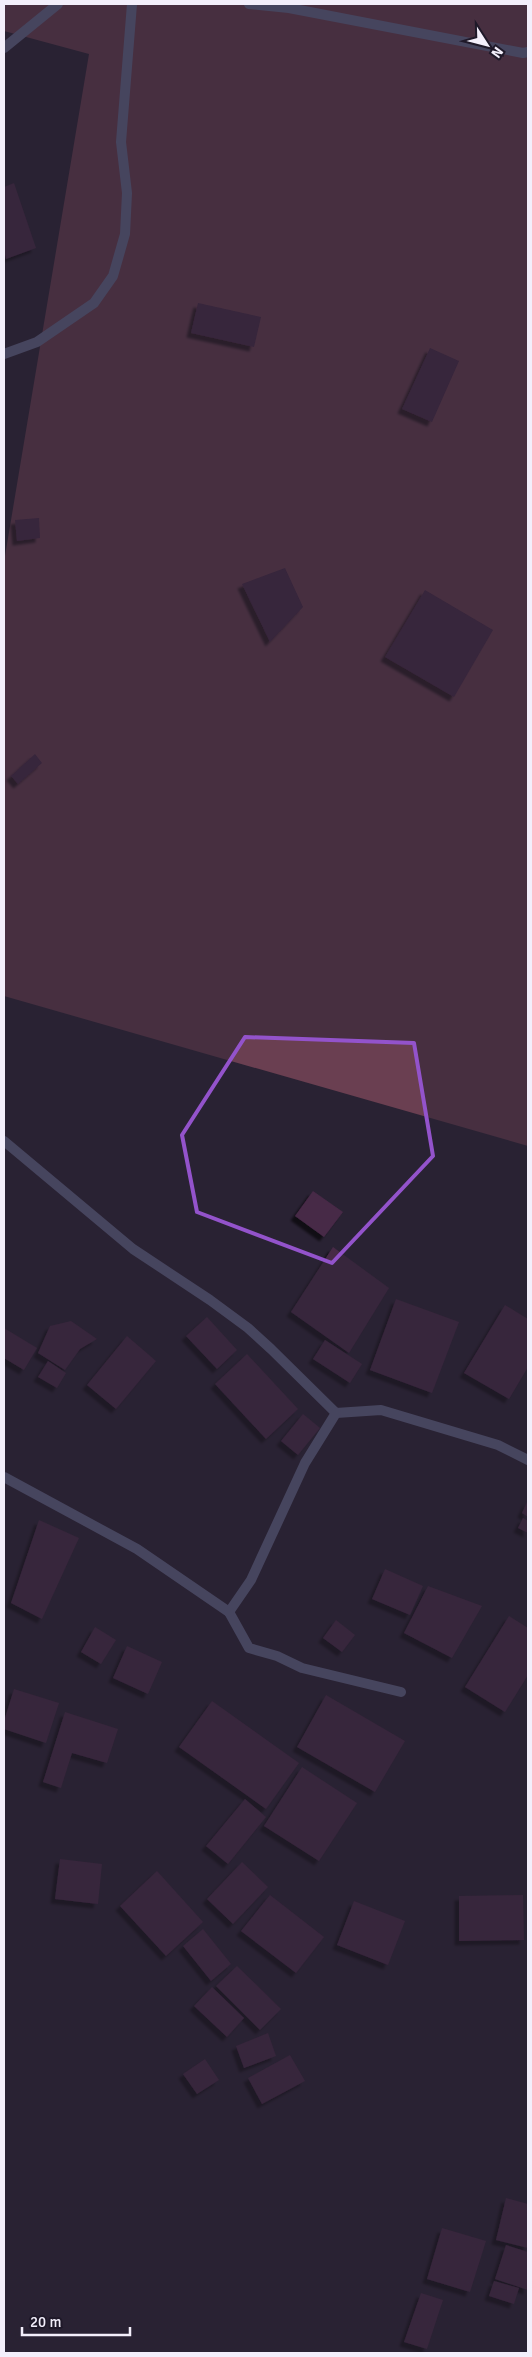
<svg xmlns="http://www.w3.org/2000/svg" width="532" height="2357" font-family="Signika,sans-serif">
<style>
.forest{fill:#6a3f51}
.building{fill:#472946;filter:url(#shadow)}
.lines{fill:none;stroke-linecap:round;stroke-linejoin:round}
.street{stroke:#696f93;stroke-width:10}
.marked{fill:none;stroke:#9353cb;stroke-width:4;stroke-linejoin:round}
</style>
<defs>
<filter id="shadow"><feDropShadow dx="-4.5" dy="4.5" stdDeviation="1" flood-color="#0009"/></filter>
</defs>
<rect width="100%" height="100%" fill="#292233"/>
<!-- forest -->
<path class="forest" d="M4,4H528V1146L4,996V562L89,54L4,31Z"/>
<!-- building -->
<g class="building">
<path d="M14,183L36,248L6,259L4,251V187Z"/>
<path d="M198,303L261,317L254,347L191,333Z"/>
<path d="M430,348L459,361L432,422L402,409Z"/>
<path d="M39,518L40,538L17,541L15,520Z"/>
<path d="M285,568L303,607L270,642L242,584Z"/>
<path d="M425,590L493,630L454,697L385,657Z"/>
<path d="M35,754L42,763L18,784L11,776Z"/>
<path d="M313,1191L343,1212L324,1237L295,1216Z"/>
<path d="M333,1247L389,1288L349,1353L291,1312Z"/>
<path d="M396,1299L459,1322L432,1393L370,1370Z"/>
<path d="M505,1305L528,1319V1367L509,1399L464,1373Z"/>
<path d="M207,1317L237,1350L217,1369L186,1336Z"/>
<path d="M71,1321L97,1339L80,1349L65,1370L38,1353L50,1326Z"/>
<path d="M4,1328L37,1348L24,1370L4,1358Z"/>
<path d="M127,1336L156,1361L116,1409L87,1385Z"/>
<path d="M325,1340L362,1364L350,1383L313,1359Z"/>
<path d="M247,1354L298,1409L266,1439L215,1384Z"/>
<path d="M48,1361L66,1373L57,1388L38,1377Z"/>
<path d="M303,1414L320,1428L298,1455L281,1441Z"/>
<path d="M528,1500V1517L522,1513Z"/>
<path d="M523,1518L528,1521V1533L518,1528Z"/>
<path d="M39,1520L79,1538L42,1619L11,1603Z"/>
<path d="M385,1569L423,1586L410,1615L372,1599Z"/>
<path d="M428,1586L482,1606L452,1658L404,1633Z"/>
<path d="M509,1616L528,1628V1675L505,1712L465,1687Z"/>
<path d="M336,1620L355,1635L342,1652L323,1638Z"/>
<path d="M95,1627L116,1640L101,1664L81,1652Z"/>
<path d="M127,1646L162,1662L148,1694L113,1678Z"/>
<path d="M14,1689L59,1703L46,1743L4,1729V1721Z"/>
<path d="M326,1695L405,1741L375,1792L297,1747Z"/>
<path d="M212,1701L299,1763L266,1809L179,1747Z"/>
<path d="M65,1712L118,1729L107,1763L72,1753L61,1788L43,1782Z"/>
<path d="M302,1767L357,1803L319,1861L264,1826Z"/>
<path d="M245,1799L266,1817L228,1864L206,1846Z"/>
<path d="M60,1859L102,1864L98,1904L55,1899Z"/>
<path d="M242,1862L268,1887L233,1924L207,1899Z"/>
<path d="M157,1871L203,1922L166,1956L120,1906Z"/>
<path d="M270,1895L324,1937L296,1973L241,1931Z"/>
<path d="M523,1895L524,1940L459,1941V1896Z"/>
<path d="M354,1901L405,1921L388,1965L337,1945Z"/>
<path d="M203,1929L231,1964L211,1981L183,1946Z"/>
<path d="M237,1966L281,2009L260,2030L216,1986Z"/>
<path d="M212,1987L244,2018L227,2037L194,2006Z"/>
<path d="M268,2033L276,2056L244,2068L236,2046Z"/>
<path d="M290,2055L305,2081L262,2104L248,2078Z"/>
<path d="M205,2059L219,2080L197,2094L183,2074Z"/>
<path d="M506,2198L528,2204V2248L496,2240Z"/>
<path d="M442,2228L486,2241L470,2292L427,2279Z"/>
<path d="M506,2245L528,2252V2290L495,2279Z"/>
<path d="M494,2281L519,2288L514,2304L489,2296Z"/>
<path d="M421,2293L443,2300L427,2349L404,2342Z"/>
</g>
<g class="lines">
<!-- street -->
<g class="street">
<path d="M249,4L289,8L523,53L528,52"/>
<path d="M4,48L58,4"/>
<path d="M4,354L37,342L94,303L113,276L125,234L127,193L121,142L132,4"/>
<path d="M4,1141L133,1249L210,1300L248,1328L271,1349L336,1413L381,1410L498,1445L528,1460"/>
<path d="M336,1413L305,1463L251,1580L229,1612L249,1648L277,1656L302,1668L401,1692"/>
<path d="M4,1477L137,1549L229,1612"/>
</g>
</g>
<!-- marked area -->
<path d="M0 0H532V2357H0ZM245,1037L414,1043L433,1156L332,1263L197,1212L182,1135Z" fill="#292233" fill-opacity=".55" fill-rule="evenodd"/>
<path class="marked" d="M245,1037L414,1043L433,1156L332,1263L197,1212L182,1135Z"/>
<!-- border -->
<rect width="532" height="2357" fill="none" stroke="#f3effb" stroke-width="10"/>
<!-- north arrow -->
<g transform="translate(487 45) rotate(126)" stroke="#1f1929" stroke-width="4" paint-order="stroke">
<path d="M0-4L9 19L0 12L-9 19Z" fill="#f3effb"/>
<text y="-8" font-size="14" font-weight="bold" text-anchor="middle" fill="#f3effb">N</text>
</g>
<!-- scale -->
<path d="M22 2327v8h108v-8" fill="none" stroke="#f3effb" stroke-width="2.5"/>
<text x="30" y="2327" font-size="15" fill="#f3effb" stroke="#1f1929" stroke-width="4" paint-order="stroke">20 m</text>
</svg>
